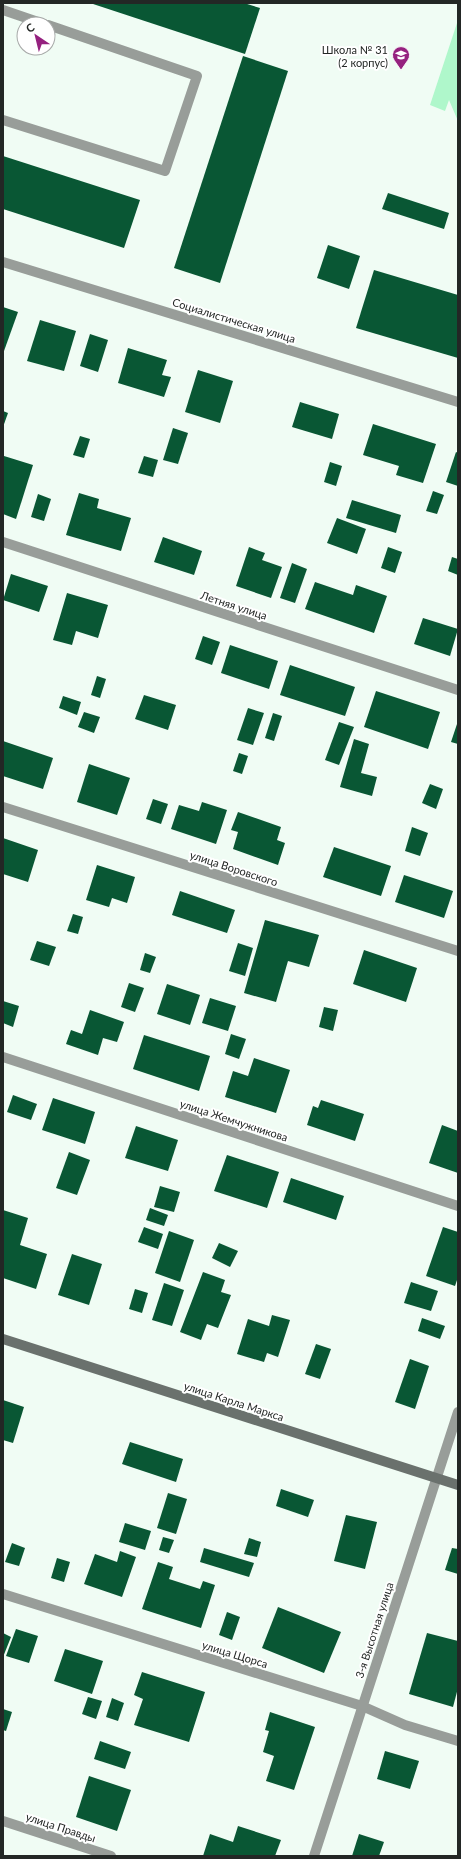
<svg xmlns="http://www.w3.org/2000/svg" width="461" height="1859" font-family="Lato,sans-serif">
<style>
.green{fill:#aff7cb}
.building{fill:#095734}
.lines{fill:none;stroke-linecap:round;stroke-linejoin:round}
.minor{stroke:#989d99;stroke-width:10}
.secondary{stroke:#6a716d;stroke-width:10}
.labels{text-anchor:middle;dominant-baseline:central;stroke-width:4;stroke-linejoin:round;paint-order:stroke}
.poi-label{font-size:11px;fill:#232725;stroke:#fff;text-anchor:end}
.street-label{font-size:11px;fill:#232725;stroke:#fff}
</style>
<rect width="100%" height="100%" fill="#f0fcf4"/>
<!-- green -->
<path class="green" d="M458,20V121L449,100L445,111L430,105Z"/>
<!-- building -->
<g class="building">
<path d="M90,3H244L260,8L245,54Z"/>
<path d="M243,56L288,71L220,283L174,268Z"/>
<path d="M3,156L140,200L124,248L3,209Z"/>
<path d="M388,193L449,213L444,229L382,209Z"/>
<path d="M328,245L360,256L349,289L317,278Z"/>
<path d="M374,270L458,295V358L356,328Z"/>
<path d="M3,307L18,312L4,351L3,350Z"/>
<path d="M40,320L76,331L64,371L27,361Z"/>
<path d="M90,334L108,340L98,372L80,366Z"/>
<path d="M128,348L167,360L162,375L171,377L164,397L118,383Z"/>
<path d="M198,370L233,381L220,423L185,412Z"/>
<path d="M300,402L339,414L332,439L292,427Z"/>
<path d="M3,411L8,413L3,427Z"/>
<path d="M373,424L436,444L423,483L396,475L399,466L363,455Z"/>
<path d="M173,428L188,433L178,464L163,460Z"/>
<path d="M80,436L90,439L84,458L73,455Z"/>
<path d="M456,452L458,453V486L446,482Z"/>
<path d="M4,456L33,465L16,519L3,514Z"/>
<path d="M144,456L158,460L153,477L138,473Z"/>
<path d="M330,462L342,466L336,486L324,482Z"/>
<path d="M433,491L444,495L437,514L426,511Z"/>
<path d="M79,493L99,499L97,508L131,518L121,551L66,535Z"/>
<path d="M38,494L51,499L44,521L31,517Z"/>
<path d="M352,500L401,515L396,533L346,518Z"/>
<path d="M337,518L366,529L357,554L327,543Z"/>
<path d="M163,537L202,551L194,575L154,562Z"/>
<path d="M249,547L265,553L262,560L282,567L271,598L236,586Z"/>
<path d="M388,547L402,552L395,573L381,568Z"/>
<path d="M452,557L458,559V575L448,571Z"/>
<path d="M292,563L307,569L295,603L280,598Z"/>
<path d="M11,574L48,586L39,612L3,600Z"/>
<path d="M315,582L353,595L356,585L387,596L374,633L305,609Z"/>
<path d="M67,593L108,605L98,638L76,631L72,645L53,640Z"/>
<path d="M423,618L458,629L450,656L414,644Z"/>
<path d="M203,636L220,642L212,665L195,659Z"/>
<path d="M230,645L278,661L269,689L221,673Z"/>
<path d="M290,665L355,687L345,716L280,695Z"/>
<path d="M97,676L106,679L100,698L91,695Z"/>
<path d="M376,691L440,712L428,749L364,727Z"/>
<path d="M144,695L176,705L168,730L135,719Z"/>
<path d="M63,696L81,702L77,715L59,708Z"/>
<path d="M248,708L264,713L253,745L237,740Z"/>
<path d="M84,712L100,717L94,733L78,727Z"/>
<path d="M273,713L282,716L274,741L265,738Z"/>
<path d="M458,721V744L451,742Z"/>
<path d="M339,722L354,727L339,765L325,760Z"/>
<path d="M354,739L369,744L361,773L377,777L372,796L340,787Z"/>
<path d="M3,741L53,758L43,789L3,776Z"/>
<path d="M239,753L248,756L242,774L233,771Z"/>
<path d="M89,764L130,778L117,815L77,802Z"/>
<path d="M430,784L443,789L436,809L422,803Z"/>
<path d="M153,799L168,804L161,824L146,819Z"/>
<path d="M202,802L227,810L216,844L171,829L179,805L199,811Z"/>
<path d="M238,812L281,827L277,840L285,843L278,865L233,849L238,832L231,830Z"/>
<path d="M412,827L428,833L420,856L405,851Z"/>
<path d="M3,838L38,850L28,882L3,874Z"/>
<path d="M334,847L391,866L381,896L323,877Z"/>
<path d="M97,865L135,877L127,903L112,898L109,907L86,900Z"/>
<path d="M404,875L453,891L444,918L395,902Z"/>
<path d="M180,891L235,910L227,933L172,915Z"/>
<path d="M73,914L83,917L78,934L67,931Z"/>
<path d="M265,920L319,935L309,967L288,961L276,1002L244,993Z"/>
<path d="M37,941L56,947L49,966L30,960Z"/>
<path d="M238,943L253,948L245,976L229,971Z"/>
<path d="M364,950L417,968L406,1002L353,984Z"/>
<path d="M145,953L156,957L150,973L140,970Z"/>
<path d="M129,983L144,988L135,1012L121,1007Z"/>
<path d="M167,984L200,995L190,1025L157,1014Z"/>
<path d="M210,998L236,1006L228,1031L202,1023Z"/>
<path d="M3,1001L19,1006L13,1027L3,1023Z"/>
<path d="M324,1007L338,1010L333,1031L319,1027Z"/>
<path d="M90,1010L124,1022L117,1042L103,1038L98,1055L66,1044L71,1030L82,1034Z"/>
<path d="M231,1034L246,1039L239,1059L225,1054Z"/>
<path d="M144,1035L210,1056L199,1091L133,1069Z"/>
<path d="M254,1058L290,1070L276,1113L225,1097L233,1071L248,1076Z"/>
<path d="M13,1095L37,1104L31,1120L7,1112Z"/>
<path d="M53,1098L95,1112L85,1144L42,1130Z"/>
<path d="M321,1100L364,1114L355,1141L307,1125L313,1106L318,1108Z"/>
<path d="M442,1125L458,1131V1173L429,1163Z"/>
<path d="M136,1126L178,1140L168,1171L125,1158Z"/>
<path d="M69,1152L90,1160L77,1195L56,1188Z"/>
<path d="M227,1155L279,1172L267,1208L214,1191Z"/>
<path d="M291,1178L344,1196L336,1220L283,1202Z"/>
<path d="M160,1186L180,1192L174,1212L154,1207Z"/>
<path d="M150,1208L168,1215L164,1226L146,1220Z"/>
<path d="M3,1210L28,1218L20,1245L47,1254L36,1289L3,1278Z"/>
<path d="M144,1227L163,1234L158,1249L138,1242Z"/>
<path d="M443,1227L458,1232V1277L455,1286L426,1276Z"/>
<path d="M169,1231L194,1240L180,1282L155,1273Z"/>
<path d="M219,1243L238,1251L230,1267L212,1258Z"/>
<path d="M72,1254L102,1264L89,1305L58,1295Z"/>
<path d="M203,1272L225,1280L221,1292L231,1295L218,1328L207,1324L201,1340L180,1332Z"/>
<path d="M411,1282L438,1291L431,1311L404,1303Z"/>
<path d="M164,1283L184,1290L172,1326L152,1320Z"/>
<path d="M135,1289L148,1293L142,1313L129,1309Z"/>
<path d="M272,1315L290,1320L278,1357L267,1353L264,1362L237,1354L248,1319L269,1326Z"/>
<path d="M422,1318L445,1326L440,1339L418,1331Z"/>
<path d="M316,1344L331,1349L320,1379L305,1374Z"/>
<path d="M410,1359L429,1366L415,1409L395,1402Z"/>
<path d="M3,1400L24,1407L13,1443L3,1440Z"/>
<path d="M130,1442L183,1459L176,1482L122,1464Z"/>
<path d="M281,1489L314,1500L308,1517L276,1506Z"/>
<path d="M168,1493L187,1499L176,1534L157,1528Z"/>
<path d="M346,1515L377,1522L365,1569L334,1561Z"/>
<path d="M125,1523L151,1531L145,1550L119,1542Z"/>
<path d="M163,1537L174,1540L169,1553L159,1550Z"/>
<path d="M249,1538L261,1542L257,1557L244,1554Z"/>
<path d="M12,1543L25,1548L19,1566L5,1562Z"/>
<path d="M204,1548L254,1563L249,1577L200,1562Z"/>
<path d="M452,1548L458,1549V1574L445,1570Z"/>
<path d="M120,1551L136,1557L122,1597L84,1584L95,1554L117,1562Z"/>
<path d="M57,1558L70,1562L64,1582L51,1578Z"/>
<path d="M158,1562L173,1567L169,1579L200,1589L203,1581L215,1585L201,1628L142,1609Z"/>
<path d="M278,1607L341,1632L324,1673L262,1648Z"/>
<path d="M227,1612L240,1617L232,1640L219,1635Z"/>
<path d="M16,1629L38,1636L29,1663L6,1656Z"/>
<path d="M3,1633L11,1637L3,1657Z"/>
<path d="M427,1633L458,1641V1688L453,1707L409,1694Z"/>
<path d="M65,1649L103,1661L92,1694L54,1681Z"/>
<path d="M142,1672L205,1692L189,1742L134,1725L143,1699L134,1695Z"/>
<path d="M88,1697L102,1701L96,1719L82,1714Z"/>
<path d="M112,1698L124,1703L118,1721L106,1717Z"/>
<path d="M3,1709L12,1712L6,1731L3,1730Z"/>
<path d="M270,1712L315,1727L294,1790L266,1781L274,1756L263,1752L269,1731L265,1730Z"/>
<path d="M100,1741L131,1752L125,1769L94,1759Z"/>
<path d="M385,1751L419,1761L410,1789L377,1779Z"/>
<path d="M89,1776L131,1790L117,1831L76,1817Z"/>
<path d="M238,1826L281,1840L275,1856H203L210,1834L233,1842Z"/>
<path d="M359,1834L384,1842L379,1856H352Z"/>
</g>
<g class="lines">
<!-- minor -->
<g class="minor">
<path d="M3,10L44,24"/>
<path d="M3,120L165,171L197,76L48,25"/>
<path d="M3,262L458,402"/>
<path d="M3,542L458,690"/>
<path d="M3,807L458,951"/>
<path d="M3,1057L458,1206"/>
<path d="M3,1594L362,1706L405,1725L458,1741"/>
<path d="M3,1821L111,1856"/>
<path d="M314,1856L458,1412"/>
</g>
<!-- secondary -->
<path class="secondary" d="M3,1339L458,1485"/>
</g>
<!-- icons -->
<defs>
<g id="school-pin" transform="scale(0.9)"><path d="M0 17L-7.5 6A9.5 9.5 0 1 1 7.5 6Z" fill="#95217f" stroke="#fff"/><path d="M0-5L7-2L0 1L-7-2ZM-4 1L0 2.5L4 1V4Q0 6-4 4Z" fill="#fff"/></g>
</defs>
<g fill-rule="evenodd">
<use href="#school-pin" x="401" y="55"/>
</g>
<g class="labels">
<!-- poi labels -->
<g class="poi-label">
<text x="388" y="49">Школа № 31<tspan x="388" dy="13">(2 корпус)</tspan></text>
</g>
<!-- street labels -->
<g class="street-label">
<text transform="translate(234 320) rotate(17)">Социалистическая улица</text>
<text transform="translate(234 605) rotate(18)">Летняя улица</text>
<text transform="translate(234 868) rotate(18)">улица Воровского</text>
<text transform="translate(234 1120) rotate(18)">улица Жемчужникова</text>
<text transform="translate(234 1401) rotate(18)">улица Карла Маркса</text>
<text transform="translate(374 1630) rotate(-72)">3-я Высотная улица</text>
<text transform="translate(235 1654) rotate(17)">улица Щорса</text>
<text transform="translate(61 1827) rotate(18)">улица Правды</text>
</g>
</g>
<!-- border -->
<rect width="461" height="1859" fill="none" stroke="#232725" stroke-width="8"/>
<!-- north arrow -->
<g transform="translate(36 36) rotate(325)"><circle r="19" fill="#ffffff" stroke="#a7a9a8"/>
<path d="M0-3L7 15L0 10L-7 15Z" fill="#95217f"/>
<text y="-6" font-size="11" font-weight="bold" text-anchor="middle" fill="#232725">С</text>
</g>
</svg>
